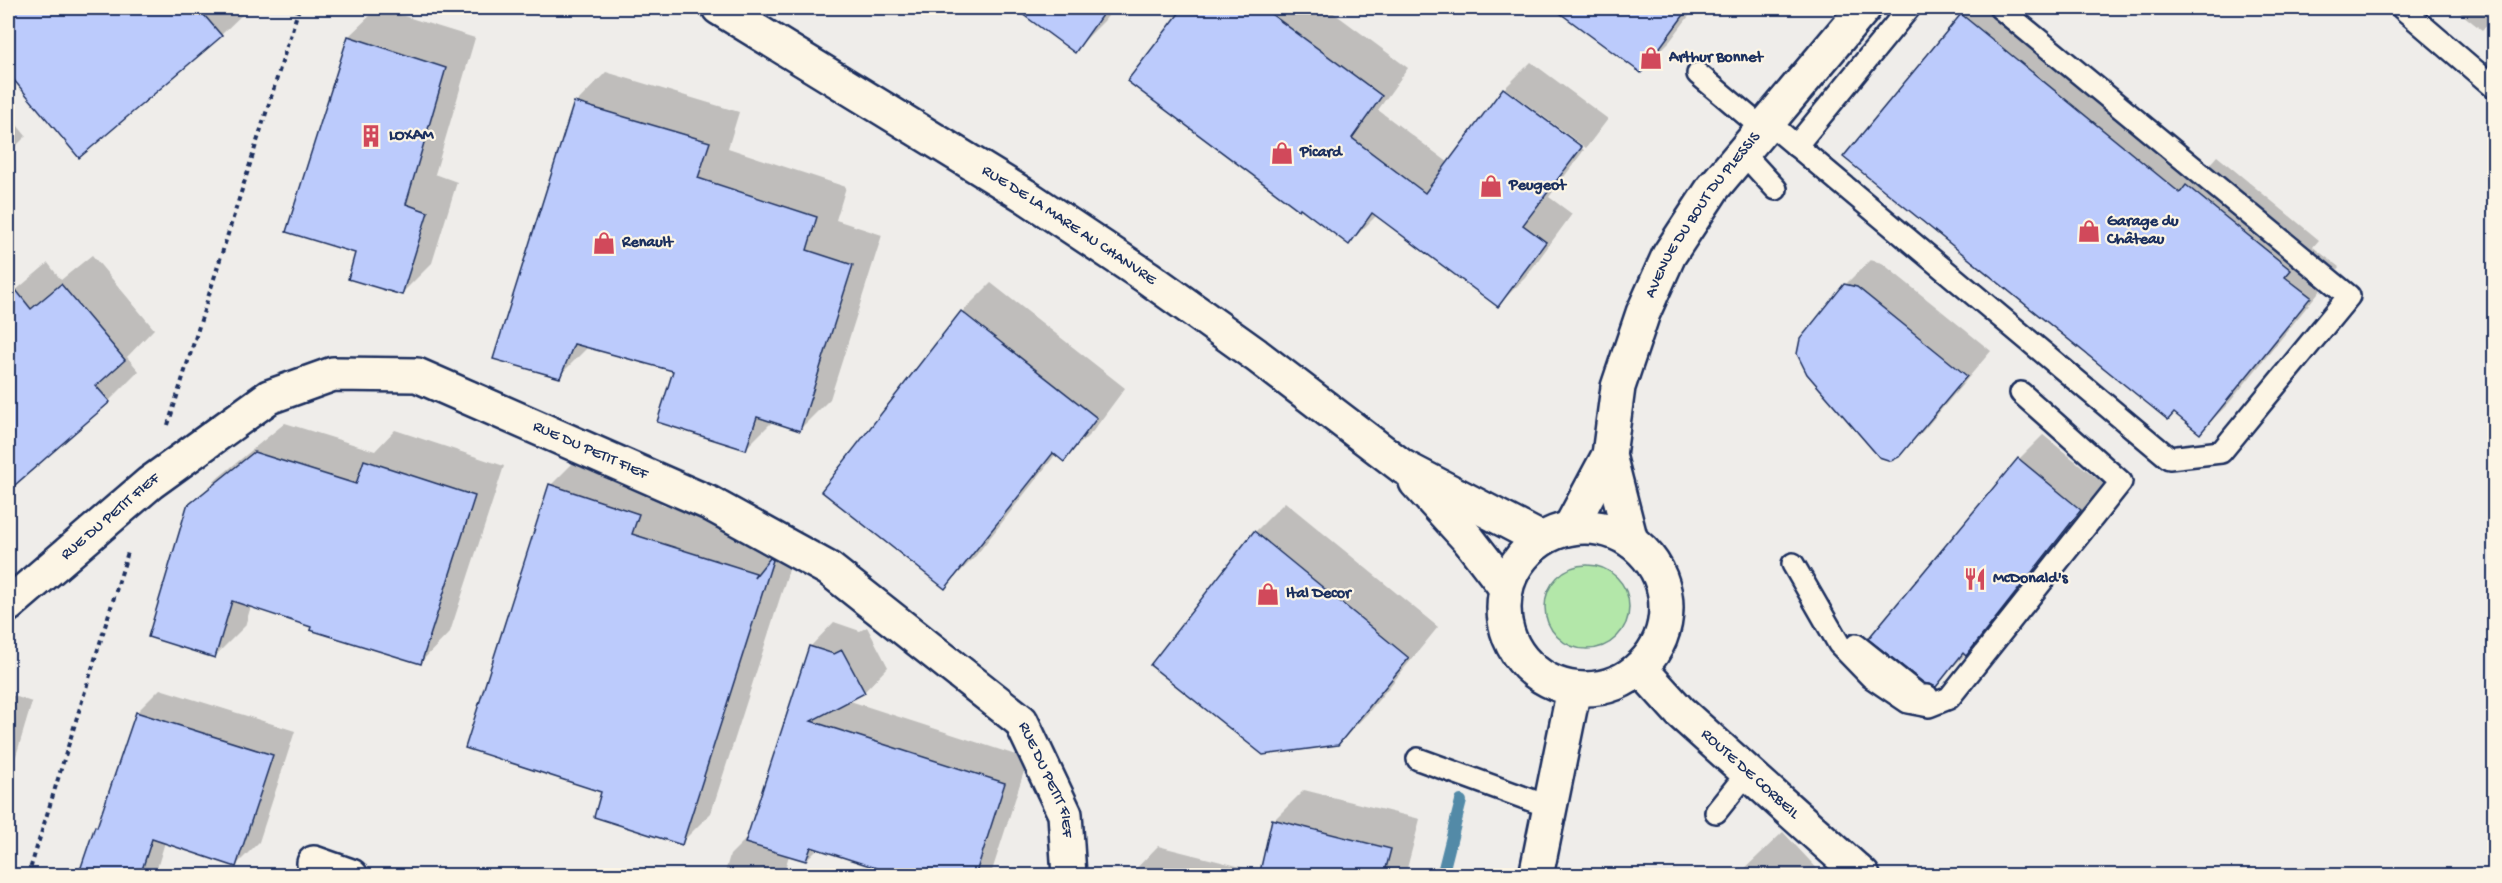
<svg xmlns="http://www.w3.org/2000/svg" width="2502" height="883" font-family="'Gochi Hand',sans-serif">
<style>
.green{fill:#b3e7a9;stroke:#678b84;stroke-width:1.5}
.shadow{fill:#0003}
.lines{fill:none;stroke-linecap:round;stroke-linejoin:round}
.stream{stroke:#538aa7;stroke-width:12}
.building{fill:#bccbfc;stroke:#1b2f5e;stroke-width:1.5}
.lane-casing{stroke:#1b2f5e;stroke-width:26}
.street-casing{stroke:#1b2f5e;stroke-width:38}
.secondary-casing{stroke:#1b2f5e;stroke-width:38}
.path{stroke:#1b2f5e;stroke-width:4;stroke-dasharray:4.5 4.5;stroke-linecap:butt}
.lane{stroke:#fcf5e5;stroke-width:21}
.street{stroke:#fcf5e5;stroke-width:33}
.secondary{stroke:#fcf5e5;stroke-width:33}
.labels{text-anchor:middle;dominant-baseline:central;stroke-width:4.5;stroke-linejoin:round;paint-order:stroke}
.poi-label{font-size:16px;font-weight:bold;fill:#1b2f5e;stroke:#fcf5e5;text-anchor:start}
.street-label{font-size:16px;fill:#1b2f5e;stroke:#fcf5e5}
</style>
<rect width="100%" height="100%" fill="#efedea"/>
<filter id="ink" filterUnits="userSpaceOnUse"><feTurbulence type="fractalNoise" baseFrequency=".0167" numOctaves="2"/><feDisplacementMap in="SourceGraphic" scale="12" xChannelSelector="R" yChannelSelector="G"/><feConvolveMatrix kernelMatrix="1 2 1 2 8 2 1 2 1" color-interpolation-filters="sRGB"/></filter>
<g filter="url(#ink)">
<!-- green -->
<circle class="green" cx="1587" cy="607" r="42"/>
<!-- shadow -->
<g class="shadow">
<path d="M8,8H249L221,35L79,156L8,70Z"/>
<path d="M378,8L475,38L435,174L457,182L432,263L401,294L349,36Z"/>
<path d="M1016,8H1114L1104,21L1074,51Z"/>
<path d="M1185,8H1327L1408,68L1378,110L1449,163L1504,89L1531,62L1608,119L1586,148L1506,89V92L1584,150L1549,197L1572,214L1525,278L1498,305L1377,215L1349,243L1130,81Z"/>
<path d="M1555,8H1695L1670,41L1640,71Z"/>
<path d="M1970,8H2018L2210,164L2217,156L2319,240L2313,247L2339,267L2229,403L2200,432L1962,15Z"/>
<path d="M2454,8H2494V17L2482,30Z"/>
<path d="M606,72L739,112L728,148L846,187L836,220L882,235L830,399L800,429L773,421L746,448L675,370L588,347L559,376L576,103Z"/>
<path d="M8,114L26,136L8,154Z"/>
<path d="M92,255L154,329L127,357L139,371L109,401L8,489V297L48,263L61,280Z"/>
<path d="M1870,260L1882,263L1991,351L1923,431L1898,456L1845,285Z"/>
<path d="M991,283L1125,388L1093,431L1064,460L1056,454L974,558L945,587L962,312Z"/>
<path d="M285,423L375,451L395,430L504,466L450,632L420,663L251,606L245,626L215,656L188,507L219,477Z"/>
<path d="M2043,435L2105,485L1990,630L1935,685L2019,459Z"/>
<path d="M581,455L668,484L661,504L786,544L802,529L711,813L681,843L603,791L551,485Z"/>
<path d="M1285,502L1438,627L1368,713L1338,744L1255,532Z"/>
<path d="M834,622L860,631L867,627L888,667L864,692L847,700L1028,759L992,871L987,876H906L818,848L806,860L789,855L783,876H724L730,855L749,836L810,647Z"/>
<path d="M160,689L295,731L259,842L236,865L165,842L155,875L80,876L96,827L100,822L137,712Z"/>
<path d="M8,694L32,702L8,783Z"/>
<path d="M1304,790L1420,819L1405,876H1129L1158,846L1261,872L1274,820Z"/>
<path d="M1783,832L1824,876H1737Z"/>
</g>
<g class="lines">
<!-- stream -->
<path class="stream" d="M1442,876L1461,801"/>
</g>
<!-- building -->
<g class="building">
<path d="M8,8H198L222,36L79,158L8,73Z"/>
<path d="M1014,8H1107L1075,53Z"/>
<path d="M1183,8H1263L1382,96L1352,138L1425,193L1503,88L1582,147L1523,225L1546,242L1498,307L1372,213L1349,245L1300,208L1299,210L1127,81Z"/>
<path d="M1553,8H1689L1641,73Z"/>
<path d="M1961,14L2180,193L2186,185L2291,270L2285,277L2311,297L2200,434L2174,413L2168,420L1843,157Z"/>
<path d="M348,36L446,68L406,204L428,212L402,295L348,279L355,253L286,232Z"/>
<path d="M574,102L710,142L698,178L817,217L807,250L853,265L800,431L757,417L746,450L657,422L673,371L574,344L560,378L493,359Z"/>
<path d="M8,280L31,309L61,284L125,360L96,386L110,402L8,491Z"/>
<path d="M1844,284L1857,287L1967,376L1899,457L1891,461L1879,457L1807,374L1797,354L1800,339Z"/>
<path d="M961,311L1097,418L1064,462L1053,453L945,589L821,491Z"/>
<path d="M254,452L356,484L364,460L475,496L421,664L310,630L311,627L232,601L215,658L148,637L187,506Z"/>
<path d="M2018,458L2081,510L1966,656L1963,653L1936,687L1924,683L1868,639Z"/>
<path d="M549,484L639,514L632,534L756,573L754,578L770,558L773,560L682,845L594,817L601,792L465,748Z"/>
<path d="M1254,531L1409,658L1338,745L1263,755L1150,665Z"/>
<path d="M809,646L834,654L842,650L865,693L811,721L1005,783L975,876H901L811,847L806,861L745,843Z"/>
<path d="M136,712L273,755L236,867L152,839L140,876H78L95,826L97,827Z"/>
<path d="M1272,819L1391,849L1384,876H1259Z"/>
</g>
<g class="lines">
<!-- lane casing -->
<g class="lane-casing">
<g id="lane">
<path d="M2402,8L2494,87"/>
<path d="M1698,74L1762,128"/>
<path d="M1768,122L2169,458L2221,452L2349,296L2000,8"/>
<path d="M1796,146L1909,8"/>
<path d="M1743,153L1776,189"/>
<path d="M1793,564L1839,644L1871,677L1908,702L1929,706L1949,698L2121,482L2021,393"/>
<path d="M1856,645L1920,696H1927"/>
<path d="M1418,759L1550,807"/>
<path d="M1716,812L1748,772"/>
</g>
</g>
<!-- street casing -->
<g class="street-casing">
<g id="street">
<path d="M1609,455L1631,541"/>
<path id="s1" d="M1570,528L1609,455L1618,387L1643,313L1669,255L1713,188L1864,8"/>
<path id="s2" d="M8,605L150,483L269,397L333,374L417,375L709,503L829,569L1021,721L1065,814L1069,876"/>
<path d="M314,863L351,876"/>
<path d="M1536,876L1574,689"/>
</g>
</g>
<!-- secondary casing -->
<g class="secondary-casing">
<g id="secondary">
<path id="s3" d="M719,8L1024,195L1147,277L1256,355L1403,467L1541,539"/>
<path d="M1416,482L1469,540L1506,588"/>
<circle cx="1585" cy="608" r="81"/>
<path id="s4" d="M1640,668L1680,712L1863,876"/>
</g>
</g>
<!-- path -->
<g class="path">
<path d="M168,425L299,8"/>
<path d="M28,876L128,552"/>
</g>
<!-- lane -->
<use href="#lane" class="lane"/>
<!-- street -->
<use href="#street" class="street"/>
<!-- secondary -->
<use href="#secondary" class="secondary"/>
</g>
</g>
<!-- icons -->
<defs>
<g id="shop-bare" transform="scale(1.8)"><path d="M-5-2.5h2.3a2.7 3.5 0 0 1 5.4 0H5L5.5 6h-11ZM-1.5-2.5h3a1.5 2.3 0 0 0-3 0Z" fill="#d1495b" stroke="#fcf5e5" stroke-width="2.5" paint-order="stroke"/></g>
<g id="building-bare" transform="scale(1.8)"><path d="M-4-6H4V6H1V3H-1V6H-4ZM-2.5-4.3h1.7v1.8h-1.7ZM.8-4.3h1.7v1.8H.8ZM-2.5-1h1.7V.8h-1.7ZM.8-1h1.7V.8H.8Z" fill="#d1495b" stroke="#fcf5e5" stroke-width="2.5" paint-order="stroke"/></g>
<g id="restaurant-bare" transform="scale(1.8)"><path d="M-5-6h1v4h1v-4h1v4h1v-4h1v5L-1.5 .5V6h-2V.5L-5-1ZM5-6V6H3V1.5H1.5Q1.5-4 5-6Z" fill="#d1495b" stroke="#fcf5e5" stroke-width="2.5" paint-order="stroke"/></g>
</defs>
<g fill-rule="evenodd">
<use href="#shop-bare" x="1651" y="58"/>
<use href="#building-bare" x="371" y="136"/>
<use href="#shop-bare" x="1282" y="153"/>
<use href="#shop-bare" x="1491" y="186"/>
<use href="#shop-bare" x="2089" y="231"/>
<use href="#shop-bare" x="604" y="243"/>
<use href="#restaurant-bare" x="1975" y="579"/>
<use href="#shop-bare" x="1268" y="594"/>
</g>
<g class="labels">
<!-- poi labels -->
<g class="poi-label">
<text x="1669" y="58">Arthur Bonnet</text>
<text x="389" y="136">LOXAM</text>
<text x="1300" y="153">Picard</text>
<text x="1509" y="186">Peugeot</text>
<text x="2107" y="222">Garage du<tspan x="2107" dy="18">Château</tspan></text>
<text x="622" y="243">Renault</text>
<text x="1993" y="579">McDonald's</text>
<text x="1286" y="594">Ital Decor</text>
</g>
<!-- street labels -->
<g class="street-label">
<text stroke="none"><textPath href="#s1" startOffset="345">AVENUE DU BOUT DU PLESSIS</textPath></text>
<text stroke="none"><textPath href="#s3" startOffset="412">RUE DE LA MARE AU CHANVRE</textPath></text>
<text stroke="none"><textPath href="#s2" startOffset="675">RUE DU PETIT FIEF</textPath></text>
<text stroke="none"><textPath href="#s2" startOffset="135">RUE DU PETIT FIEF</textPath></text>
<text stroke="none"><textPath href="#s4" startOffset="153">ROUTE DE CORBEIL</textPath></text>
<text stroke="none"><textPath href="#s2" startOffset="1251">RUE DU PETIT FIEF</textPath></text>
</g>
</g>
<!-- margin -->
<rect width="2502" height="883" fill="none" stroke="#fcf5e5" stroke-width="30"/>
<rect x="15" y="15" width="2472" height="853" fill="none" stroke="#1b2f5e" stroke-width="2" filter="url(#ink)"/>
</svg>
